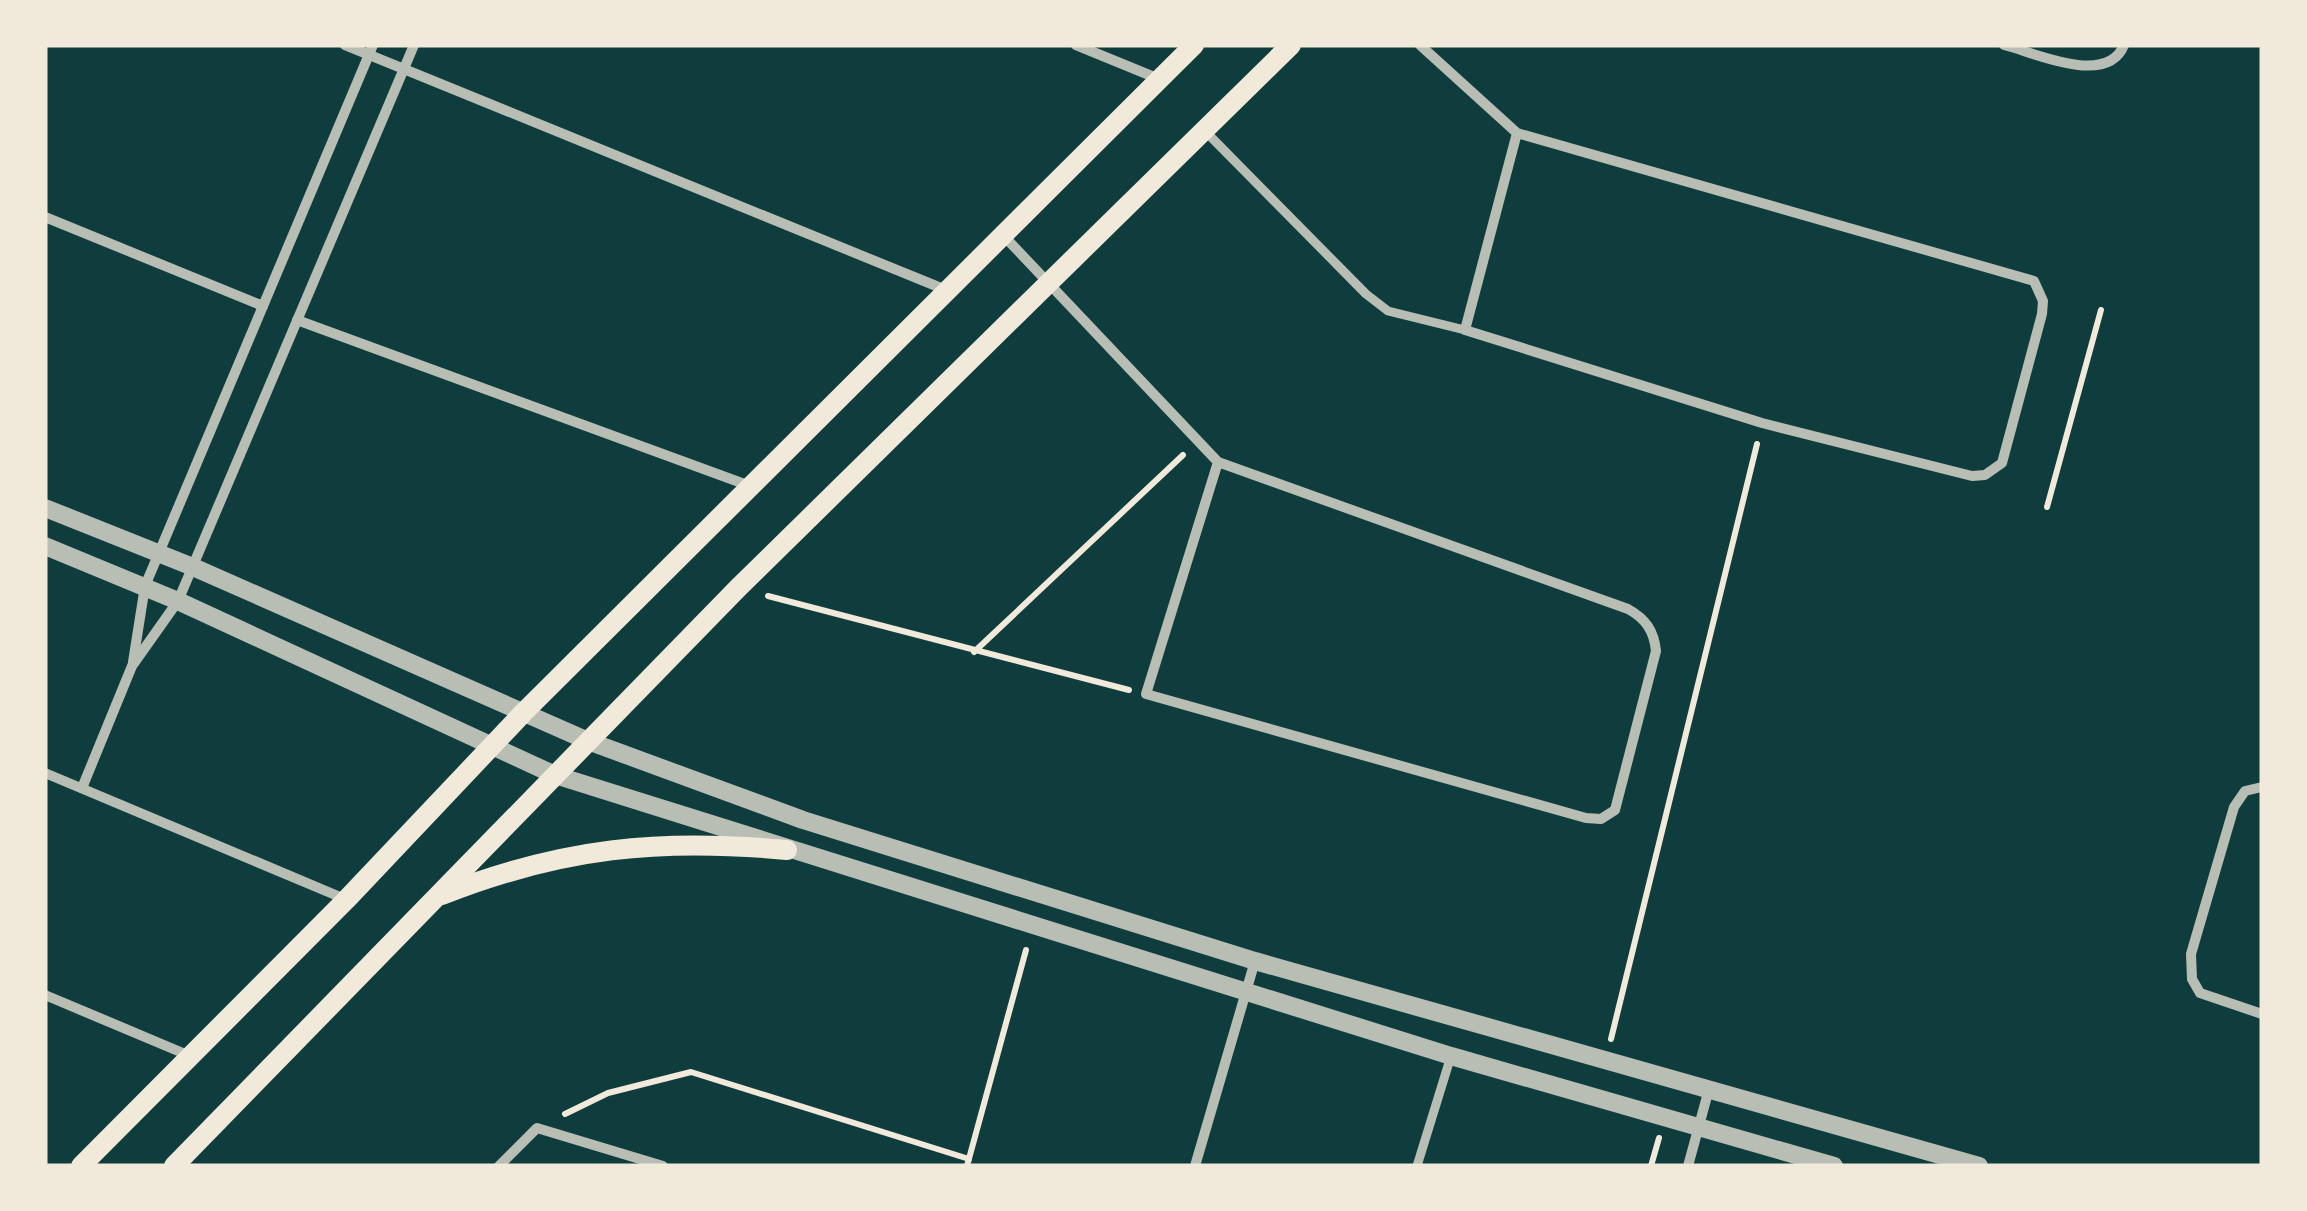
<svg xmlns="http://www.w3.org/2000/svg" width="2307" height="1211" font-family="Poppins,sans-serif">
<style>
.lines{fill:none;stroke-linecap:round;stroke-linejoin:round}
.path{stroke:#f1e9da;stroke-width:6}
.pedestrian{stroke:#b8beb3;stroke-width:9}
.minor{stroke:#b8beb3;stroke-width:10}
.tertiary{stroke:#b8beb3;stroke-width:18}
.secondary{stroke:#f1e9da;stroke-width:20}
</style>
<rect width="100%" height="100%" fill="#0f3d3e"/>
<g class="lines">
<!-- path -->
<g class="path">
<path d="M2047,507L2101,310"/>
<path d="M768,596L1129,690"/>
<path d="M974,652L1183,455"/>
<path d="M1611,1039L1757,444"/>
<path d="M565,1114L608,1093L691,1072L969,1159"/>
<path d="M967,1166L1026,950"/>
<path d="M1651,1166L1659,1138"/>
</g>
<!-- pedestrian -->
<g class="pedestrian">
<path d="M1206,132L1366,294L1388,311L1465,330"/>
<path d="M1417,1166L1451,1056"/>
</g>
<!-- minor -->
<g class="minor">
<path d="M345,45L946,290"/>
<path d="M1076,45L1159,79"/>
<path d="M1420,45L1517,133L2034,281L2043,301L2042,314L2002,463L1985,475L1972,476L1762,423L1465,330L1517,133"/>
<path d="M2004,45C2036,53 2107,87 2124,45"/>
<path d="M45,217L263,306"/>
<path d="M1003,235L1218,462L1628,609C1646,619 1654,631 1656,651L1615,810L1601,819L1586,818L1146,694L1218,462"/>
<path d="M297,320L750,486"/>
<path d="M133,662L145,586L373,45"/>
<path d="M45,773L345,899"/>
<path d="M2262,787L2245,791L2234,807L2191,954L2192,979L2200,993L2262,1014"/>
<path d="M82,788L132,666L178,601L414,45"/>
<path d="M45,995L190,1056"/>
<path d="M499,1166L537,1128L663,1166"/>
<path d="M1195,1166L1255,961"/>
<path d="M1688,1166L1709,1089"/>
</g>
<!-- tertiary -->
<g class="tertiary">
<path d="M45,508L193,567L588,741L803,820L1255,961L1979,1166"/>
<path d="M45,546L178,601L555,775L1451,1056L1834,1166"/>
</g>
<!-- secondary -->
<g class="secondary">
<path d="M442,895C561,848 660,838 787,850"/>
<path d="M81,1166L346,900L524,712L1194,45"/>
<path d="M174,1166L738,588L1291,45"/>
</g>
</g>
<!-- border -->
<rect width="2307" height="1211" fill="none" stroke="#f1e9da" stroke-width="95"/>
</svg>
